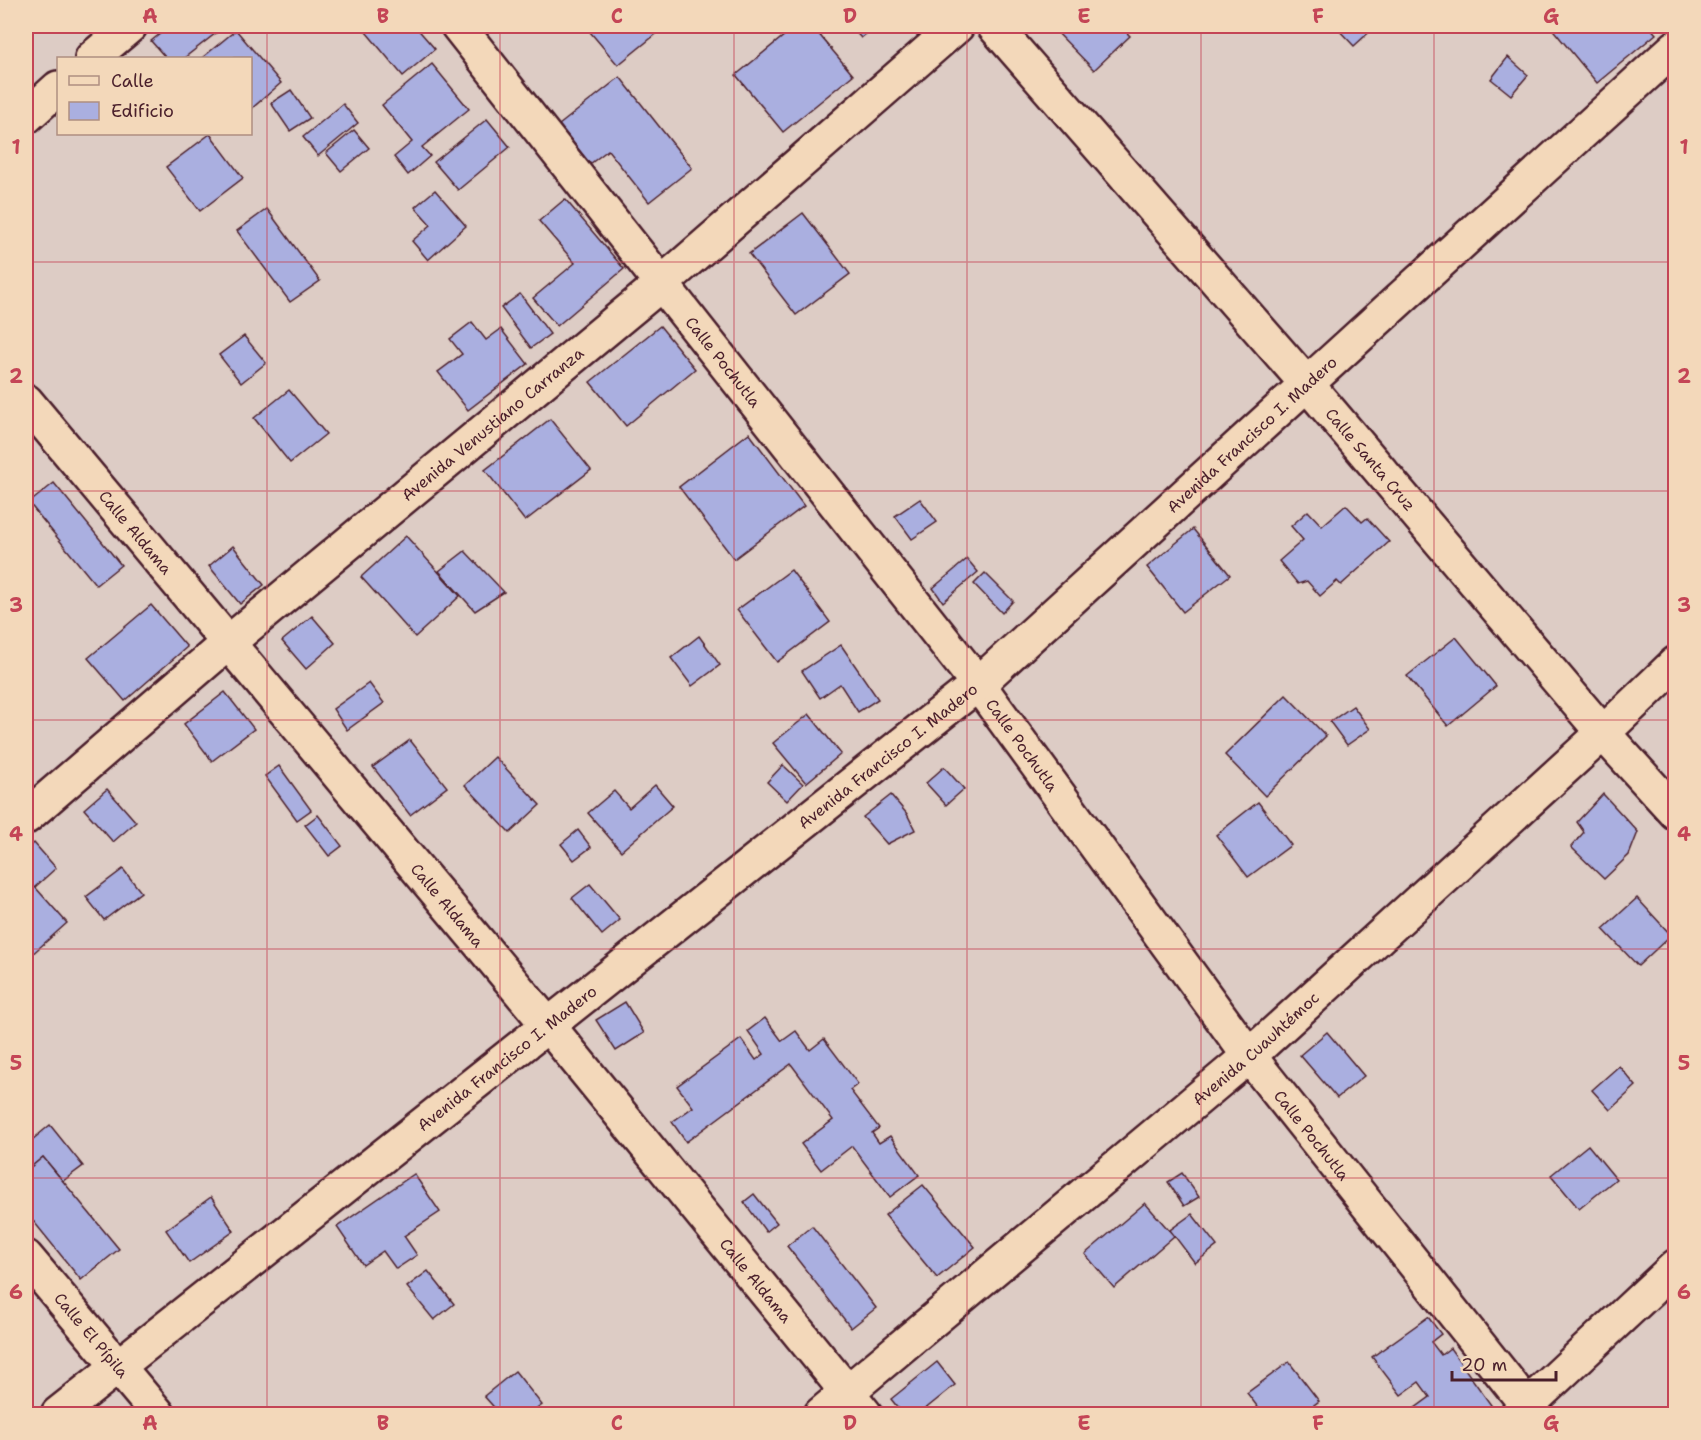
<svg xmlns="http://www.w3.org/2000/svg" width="1701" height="1440" font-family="'Shantell Sans',sans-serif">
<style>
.building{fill:#aaafe0;stroke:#4a1f2b;stroke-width:1.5}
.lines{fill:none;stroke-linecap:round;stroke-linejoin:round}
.minor-casing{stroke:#4a1f2b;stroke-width:38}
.minor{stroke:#f3d8ba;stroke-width:33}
.grid{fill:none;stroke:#c44556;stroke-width:1.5;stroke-opacity:0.55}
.labels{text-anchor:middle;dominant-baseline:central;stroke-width:6;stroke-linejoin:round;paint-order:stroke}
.street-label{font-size:16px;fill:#4a1f2b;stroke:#f3d8ba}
.neatline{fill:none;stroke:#c44556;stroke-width:2}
.grid-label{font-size:20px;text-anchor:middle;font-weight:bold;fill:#c44556}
</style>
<rect width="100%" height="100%" fill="#ddccc5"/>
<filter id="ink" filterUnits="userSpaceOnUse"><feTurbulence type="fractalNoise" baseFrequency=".0167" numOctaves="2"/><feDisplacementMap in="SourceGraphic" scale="12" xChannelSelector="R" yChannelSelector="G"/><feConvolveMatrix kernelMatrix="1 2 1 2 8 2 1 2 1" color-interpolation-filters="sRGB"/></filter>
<g filter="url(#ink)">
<!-- building -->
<g class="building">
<path d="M170,26H225L184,58H166L151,41Z"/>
<path d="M361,26H415L435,49L403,76Z"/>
<path d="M585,26H666L618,65Z"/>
<path d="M796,26H812L853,75L783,132L736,75Z"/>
<path d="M850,26H876L861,38Z"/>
<path d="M1051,26H1120L1130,36L1094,70Z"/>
<path d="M1335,26H1376L1354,46Z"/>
<path d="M1550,26H1649L1656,34L1597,83Z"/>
<path d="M236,30L281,83L250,110V58H202Z"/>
<path d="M1508,57L1528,75L1511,95L1491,79Z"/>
<path d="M432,64L469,109L422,147L430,156L408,175L394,157L412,142L382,105Z"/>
<path d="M620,77L692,168L649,202L608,150L590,164L559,125Z"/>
<path d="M291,90L310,118L290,131L271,103Z"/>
<path d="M343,104L358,123L318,156L303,137Z"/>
<path d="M487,119L510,147L458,190L434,162Z"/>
<path d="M354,130L369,148L341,171L326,153Z"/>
<path d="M210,134L243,178L200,211L166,167Z"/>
<path d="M435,190L466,226L428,260L412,241L431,225L415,207Z"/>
<path d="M565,199L624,269L557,326L533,298L575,263L539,221Z"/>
<path d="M267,209L320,281L290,302L237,231Z"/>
<path d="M803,213L850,274L796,315L749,254Z"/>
<path d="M520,294L550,334L531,348L501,308Z"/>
<path d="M472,322L486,340L501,329L528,364L468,410L438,372L462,354L450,339Z"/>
<path d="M660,326L695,369L626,426L590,382Z"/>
<path d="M244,336L266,363L241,383L219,355Z"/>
<path d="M289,390L326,434L290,463L254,418Z"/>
<path d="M550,419L591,470L525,521L485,470Z"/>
<path d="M749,433L804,506L734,559L679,487Z"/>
<path d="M54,483L121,565L96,585L29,503Z"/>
<path d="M920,499L937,522L912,539L895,516Z"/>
<path d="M1346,505L1362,522L1367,518L1389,542L1341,585L1337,581L1320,596L1307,581L1298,584L1279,561L1303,540L1291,526L1308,511L1322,526Z"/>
<path d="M1193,529L1230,575L1183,612L1147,567Z"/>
<path d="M406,536L460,596L415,637L361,577Z"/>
<path d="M233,546L264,585L240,604L209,566Z"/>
<path d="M465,551L504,592L475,611L439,571Z"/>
<path d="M967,559L978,572L943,602L933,588Z"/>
<path d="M791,570L830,622L777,662L737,610Z"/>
<path d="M985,573L1013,601L1002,613L974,584Z"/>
<path d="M151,605L187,647L125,701L88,658Z"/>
<path d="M312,616L335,643L306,669L282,641Z"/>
<path d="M699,636L720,665L692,686L671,658Z"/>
<path d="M1456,637L1496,686L1448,726L1407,676Z"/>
<path d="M841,645L878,699L858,712L840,684L820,698L802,671Z"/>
<path d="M369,683L384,703L347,730L333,709Z"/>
<path d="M225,692L254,729L212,761L184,724Z"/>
<path d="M1286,695L1326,736L1265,796L1225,755Z"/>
<path d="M1353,706L1370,729L1347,745L1330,722Z"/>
<path d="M809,714L841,754L806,783L773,743Z"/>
<path d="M410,740L447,787L410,815L373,767Z"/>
<path d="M495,757L540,805L510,833L465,785Z"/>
<path d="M783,765L803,784L787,801L767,782Z"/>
<path d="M279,766L311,810L297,820L265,776Z"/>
<path d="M944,767L964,789L946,805L926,783Z"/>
<path d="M655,785L673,806L621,851L588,813L614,791L629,808Z"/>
<path d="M107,789L136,822L113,842L84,809Z"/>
<path d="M1603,794L1638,832L1629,855L1604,879L1571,847L1584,832L1577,822Z"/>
<path d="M891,795L907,814L915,830L887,844L863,817Z"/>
<path d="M1258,802L1291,845L1248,877L1216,835Z"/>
<path d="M318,815L342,846L329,856L305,825Z"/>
<path d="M578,830L591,847L574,860L561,844Z"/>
<path d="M34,843L56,868L35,887L67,923L29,957L26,953V850Z"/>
<path d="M123,869L141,892L104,920L86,897Z"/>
<path d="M590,884L620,920L602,935L572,898Z"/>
<path d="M1637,898L1671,935L1638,966L1603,929Z"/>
<path d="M625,1002L644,1033L616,1051L596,1020Z"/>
<path d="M765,1018L782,1041L796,1031L810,1050L824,1039L858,1084L850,1090L879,1128L872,1133L879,1143L890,1136L919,1175L890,1197L852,1146L821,1170L801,1144L833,1120L791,1064L686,1142L672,1122L693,1107L677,1086L741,1039L756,1060L764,1054L748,1031Z"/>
<path d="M1327,1032L1364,1076L1337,1098L1300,1055Z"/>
<path d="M1619,1066L1636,1086L1610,1110L1592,1090Z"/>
<path d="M50,1125L83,1166L63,1181L43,1157L26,1171V1145Z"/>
<path d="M1588,1145L1616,1179L1579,1209L1551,1175Z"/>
<path d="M43,1157L119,1249L81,1280L26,1212V1171Z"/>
<path d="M1182,1173L1199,1197L1184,1206L1168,1182Z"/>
<path d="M414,1174L440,1212L404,1236L417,1255L396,1269L383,1251L363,1265L337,1227Z"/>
<path d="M923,1185L975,1247L937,1278L885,1215Z"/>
<path d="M754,1194L777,1223L766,1232L744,1202Z"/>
<path d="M211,1197L234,1231L189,1263L166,1230Z"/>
<path d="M1145,1203L1174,1236L1114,1288L1085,1254Z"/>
<path d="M1192,1214L1217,1246L1195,1263L1170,1230Z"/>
<path d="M812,1226L876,1308L851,1328L787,1246Z"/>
<path d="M428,1271L454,1304L434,1320L407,1287Z"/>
<path d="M1428,1317L1441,1334L1431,1342L1441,1355L1450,1348L1496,1412L1493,1414H1413L1411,1411L1430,1397L1419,1382L1401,1395L1372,1357Z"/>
<path d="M937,1362L955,1385L919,1414H903L891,1399Z"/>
<path d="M1289,1362L1319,1401L1302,1414H1263L1247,1393Z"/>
<path d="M515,1371L542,1405L530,1414H500L484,1396Z"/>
</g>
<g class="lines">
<!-- minor casing -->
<g class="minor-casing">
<g id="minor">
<path id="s1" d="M458,26L978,684L1249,1056L1534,1414"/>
<path id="s2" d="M994,26L1306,383L1603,733L1676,813"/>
<path d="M92,58L130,26"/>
<path d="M26,117L58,88"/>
<path id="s3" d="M26,401L547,1024L865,1414"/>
<path id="s4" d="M26,817L229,642L661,284L957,26"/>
<path id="s5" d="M26,1257L158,1414"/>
<path id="s6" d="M58,1414L978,684L1676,47"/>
<path id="s7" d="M821,1414L1249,1056L1603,733L1676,663"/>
<path d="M1518,1414L1676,1266"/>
</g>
</g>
<!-- minor -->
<use href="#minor" class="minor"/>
</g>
</g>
<!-- grid -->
<path class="grid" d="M267,26V1414M500,26V1414M734,26V1414M967,26V1414M1201,26V1414M1434,26V1414M26,262H1676M26,491H1676M26,720H1676M26,949H1676M26,1178H1676"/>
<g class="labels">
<!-- street labels -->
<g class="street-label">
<text stroke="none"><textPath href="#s1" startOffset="428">Calle Pochutla</textPath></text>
<text stroke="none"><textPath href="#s4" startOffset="610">Avenida Venustiano Carranza</textPath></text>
<text stroke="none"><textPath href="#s6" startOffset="1545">Avenida Francisco I. Madero</textPath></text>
<text stroke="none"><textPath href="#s2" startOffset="574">Calle Santa Cruz</textPath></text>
<text stroke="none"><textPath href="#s3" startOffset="171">Calle Aldama</textPath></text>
<text stroke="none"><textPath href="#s1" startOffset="914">Calle Pochutla</textPath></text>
<text stroke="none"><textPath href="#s6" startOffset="1059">Avenida Francisco I. Madero</textPath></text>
<text stroke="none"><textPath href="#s3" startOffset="657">Calle Aldama</textPath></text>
<text stroke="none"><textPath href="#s7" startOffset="568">Avenida Cuauhtémoc</textPath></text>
<text stroke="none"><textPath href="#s6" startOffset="573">Avenida Francisco I. Madero</textPath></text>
<text stroke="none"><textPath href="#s1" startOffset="1400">Calle Pochutla</textPath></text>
<text stroke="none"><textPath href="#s3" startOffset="1143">Calle Aldama</textPath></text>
<text stroke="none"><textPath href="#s5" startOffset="102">Calle El Pípila</textPath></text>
</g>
</g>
<!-- margin -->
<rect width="1701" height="1440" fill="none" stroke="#f3d8ba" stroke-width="66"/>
<!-- legend -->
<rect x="57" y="57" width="195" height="78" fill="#f3d8ba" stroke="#af8e81" stroke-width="1.5"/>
<rect x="69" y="76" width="30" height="9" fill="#f3d8ba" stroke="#af8e81" stroke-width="1.5"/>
<text x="111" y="87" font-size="18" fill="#4a1f2b">Calle</text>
<rect x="69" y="102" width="30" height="18" fill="#aaafe0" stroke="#af8e81" stroke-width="1.5"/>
<text x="111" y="117" font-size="18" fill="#4a1f2b">Edificio</text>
<!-- scale -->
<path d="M1452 1371v9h104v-9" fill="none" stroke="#4a1f2b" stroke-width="3"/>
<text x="1461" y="1371" font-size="18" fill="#4a1f2b" stroke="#f3d8ba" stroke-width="4.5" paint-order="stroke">20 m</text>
<rect x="33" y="33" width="1635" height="1374" class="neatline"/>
<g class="grid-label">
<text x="150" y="23">A</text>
<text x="383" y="23">B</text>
<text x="617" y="23">C</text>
<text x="850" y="23">D</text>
<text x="1084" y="23">E</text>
<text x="1318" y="23">F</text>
<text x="1551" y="23">G</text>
<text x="16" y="154">1</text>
<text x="1684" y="154">1</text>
<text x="16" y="383">2</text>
<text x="1684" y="383">2</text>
<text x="16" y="612">3</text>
<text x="1684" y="612">3</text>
<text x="16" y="841">4</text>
<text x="1684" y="841">4</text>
<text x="16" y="1070">5</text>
<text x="1684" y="1070">5</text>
<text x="16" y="1299">6</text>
<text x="1684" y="1299">6</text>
<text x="150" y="1430">A</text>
<text x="383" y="1430">B</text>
<text x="617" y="1430">C</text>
<text x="850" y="1430">D</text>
<text x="1084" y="1430">E</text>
<text x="1318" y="1430">F</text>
<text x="1551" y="1430">G</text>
</g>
</svg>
